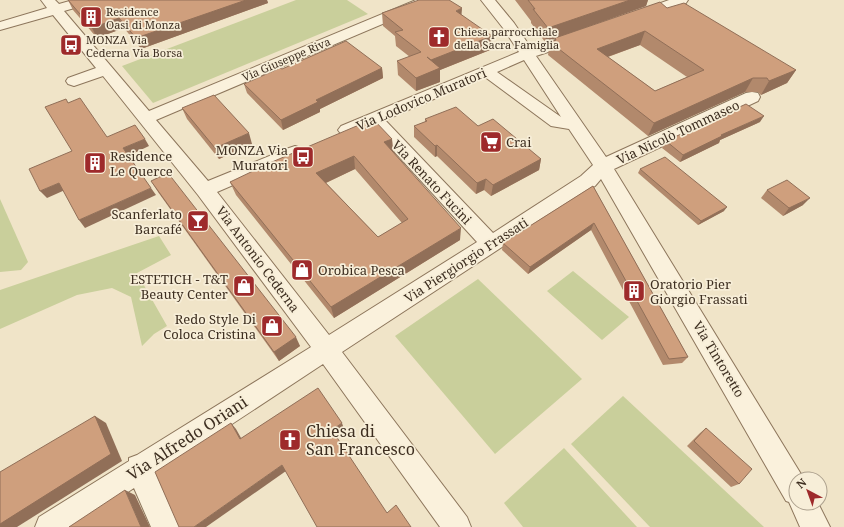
<svg xmlns="http://www.w3.org/2000/svg" width="844" height="527" font-family="'Noto Serif',serif">
<style>
.green{fill:#c9cf9b}
.lines{fill:none;stroke-linecap:round;stroke-linejoin:round}
.minor-casing{stroke:#8d765c;stroke-width:2}
.minor{fill:#faf1dc;fill-rule:evenodd}
.wall{fill:#b2896c;fill-rule:evenodd}
.shaded-wall{fill:#916f58}
.building{fill:#cf9f7d;stroke:#916f58;fill-rule:evenodd}
.labels{text-anchor:middle;dominant-baseline:central;stroke-width:3.5;stroke-linejoin:round;paint-order:stroke}
.far-poi-label{font-size:11px;fill:#3d2e20;stroke:#f7eed8;text-anchor:start}
.far-street-label{font-size:11px;fill:#3d2e20;stroke:#f7eed8}
.street-label{font-size:13px;fill:#3d2e20;stroke:#f7eed8}
.poi-label{font-size:13px;fill:#3d2e20;stroke:#f7eed8;text-anchor:start}
.near-poi-label{font-size:16px;fill:#3d2e20;stroke:#f7eed8;text-anchor:start}
.near-street-label{font-size:16px;fill:#3d2e20;stroke:#f7eed8}
</style>
<rect width="100%" height="100%" fill="#f0e4c8"/>
<!-- green -->
<g class="green">
<path d="M296,0H347L368,14L153,103L122,66Z"/>
<path d="M0,199L28,262L21,270L0,272Z"/>
<path d="M159,236L171,255L137,273L167,326L154,334L142,346L131,297L112,288L77,295L0,329V290Z"/>
<path d="M573,271L629,317L602,340L547,291Z"/>
<path d="M478,279L582,379L495,454L395,336Z"/>
<path d="M623,396L764,527H650L571,444Z"/>
<path d="M564,448L637,527H523L504,503Z"/>
</g>
<g class="lines">
<!-- minor casing -->
<g class="minor-casing">
<g id="minor">
<path d="M41,0H55L59,4L73,0H94L92,3L64,11L149,111L416,0H434L432,3L156,120L208,181L289,148L295,146L301,148L304,152L301,156L217,192L329,335L477,242L371,126L347,136L341,134L338,130L341,126L519,52L503,28L481,0H495L514,23L531,48L571,35L576,34L581,35L583,38L581,41L536,56L606,157L746,93L752,92L758,93L760,97L758,101L614,169L804,479H796V503H818L830,527H800L789,502L786,501L601,179L595,186L342,352L467,517L471,527H440L323,364L156,474L180,527H151L134,488L75,527H35L39,517L129,461V458L137,455L311,347L198,195L103,76L74,86L68,84L66,81L68,78L96,68L53,15L0,30V22L47,8ZM524,60L561,117L497,72ZM485,77L551,126L569,129L593,165L581,176L493,233L385,120Z"/>
<path d="M669,0H688L686,3L643,19L638,20L633,19L631,16L633,13Z"/>
</g>
</g>
<!-- minor -->
<use href="#minor" class="minor"/>
</g>
<!-- wall -->
<g class="wall">
<path d="M68,0H267L268,3L141,49L124,28L97,38L73,10Z"/>
<path d="M515,0H648L646,6L545,42L531,23V21Z"/>
<path d="M667,8L796,70L787,83L761,95L758,92H745L648,136L548,55L550,42L555,40V38ZM640,45L687,77L655,91L608,57Z"/>
<path d="M382,13L462,15L490,50L440,70V82L416,91L398,75L397,61L410,57L396,46L395,36L383,26Z"/>
<path d="M382,68L383,78L320,109V112L283,130L247,93L244,84L282,69Z"/>
<path d="M182,108L252,144L219,159L187,119Z"/>
<path d="M425,119L478,126L541,159L539,170L491,196L484,190L476,194L437,156L435,157L414,137V126L425,122Z"/>
<path d="M760,122L720,140L719,143L680,162L662,148L666,141Z"/>
<path d="M392,139L393,151L460,240L334,318L236,195L230,182ZM355,169L402,223L378,237L326,183Z"/>
<path d="M640,169L724,211L698,225L638,173Z"/>
<path d="M151,181L300,346L279,361L158,192Z"/>
<path d="M593,186L688,357L682,363L663,365L591,230L528,274L502,250L503,243Z"/>
<path d="M767,190L803,205L783,216L761,198Z"/>
<path d="M706,428L739,484L731,487L687,446L700,433Z"/>
</g>
<!-- shaded-wall -->
<g class="shaded-wall">
<path d="M246,0H267L268,3L141,49L136,38Z"/>
<path d="M630,0H648L646,6L545,42L548,28Z"/>
<path d="M462,8L461,22L456,11Z"/>
<path d="M119,18L124,28L97,38L92,28Z"/>
<path d="M645,31L640,45L593,62L597,49Z"/>
<path d="M492,36L490,50L440,70V82L416,91V78L431,60Z"/>
<path d="M382,68L383,78L320,109V112L283,130L281,120L316,100Z"/>
<path d="M796,70L787,83L761,95L769,81Z"/>
<path d="M753,78L745,92L648,136L654,123Z"/>
<path d="M764,116L760,122L720,140L719,143L680,162L683,155L721,135Z"/>
<path d="M249,133L252,144L219,159L215,148Z"/>
<path d="M145,139L149,146L128,156L123,148Z"/>
<path d="M392,139L393,152L384,142Z"/>
<path d="M437,145V156L435,157V146Z"/>
<path d="M354,156L355,169L319,186L316,173Z"/>
<path d="M541,159L539,170L491,196L493,185Z"/>
<path d="M486,179L484,190L476,194L477,183Z"/>
<path d="M59,183L65,190L47,198L40,191Z"/>
<path d="M151,188L156,195L85,228L79,220Z"/>
<path d="M810,198L803,205L783,216L789,208Z"/>
<path d="M727,207L724,211L698,225L701,221Z"/>
<path d="M594,223L591,230L528,274L530,267Z"/>
<path d="M461,228L460,240L334,318L331,307Z"/>
<path d="M296,337L300,346L279,361L274,352Z"/>
<path d="M95,416L106,423L122,461L17,527H0V524Z"/>
<path d="M231,423L236,429L245,445L240,439Z"/>
<path d="M342,423L344,429L335,436L332,430Z"/>
<path d="M282,465L286,471L206,527H194Z"/>
<path d="M125,490L135,495L150,527H141Z"/>
</g>
<!-- building -->
<g class="building">
<path d="M68,0H246L136,38L119,18L92,28Z"/>
<path d="M419,0H449L462,8L456,11L492,36L431,60L427,57L440,68L416,78L397,61L421,52L395,32L403,30L382,13Z"/>
<path d="M528,0H630L548,28L533,9H535Z"/>
<path d="M660,2L667,8L684,3L796,70L769,81L767,78H753L654,123L550,42L556,40L555,38ZM645,31L704,70L655,91L597,49Z"/>
<path d="M346,41L382,68L316,100L318,102L281,120L244,84L280,68L282,69Z"/>
<path d="M214,95L249,133L215,148L182,108Z"/>
<path d="M80,98L107,137L135,125L145,139L123,148L151,188L79,220L59,183L40,191L29,169L72,151L45,107L66,99L68,103Z"/>
<path d="M746,104L764,116L721,135L722,136L683,155L666,141Z"/>
<path d="M456,107L478,126L493,119L541,159L493,185L486,179L477,183L437,145L435,146L414,126L427,121L425,119Z"/>
<path d="M373,119L392,139L384,142L461,228L331,307L230,182L272,162ZM354,156L408,219L378,237L316,173Z"/>
<path d="M665,157L727,207L701,221L640,169Z"/>
<path d="M168,173L296,337L274,352L151,181Z"/>
<path d="M787,180L810,198L789,208L767,190Z"/>
<path d="M593,186L688,357L669,359L594,223L530,267L503,243Z"/>
<path d="M318,388L342,423L332,430L387,513L396,505L411,527H317L282,465L194,527H179L155,472L231,423L240,439Z"/>
<path d="M95,416L111,454L0,524V472Z"/>
<path d="M706,428L752,469L739,484L694,441Z"/>
<path d="M125,490L141,527H69Z"/>
</g>
<!-- icons -->
<defs>
<g id="building-square" transform="scale(1.15)"><rect x="-9" y="-9" width="18" height="18" rx="4" fill="#9e2a2b" stroke="#f7eed8"/><path d="M-4-6H4V6H1V3H-1V6H-4ZM-2.5-4.3h1.7v1.8h-1.7ZM.8-4.3h1.7v1.8H.8ZM-2.5-1h1.7V.8h-1.7ZM.8-1h1.7V.8H.8Z" fill="#fff"/></g>
<g id="church-square" transform="scale(1.15)"><rect x="-9" y="-9" width="18" height="18" rx="4" fill="#9e2a2b" stroke="#f7eed8"/><path d="M-1.2-6h2.4v3.5h3.3v2.4h-3.3V6h-2.4V-.1h-3.3v-2.4h3.3Z" fill="#fff"/></g>
<g id="bus-square" transform="scale(1.15)"><rect x="-9" y="-9" width="18" height="18" rx="4" fill="#9e2a2b" stroke="#f7eed8"/><path d="M-5-6H5V4H4V6H2V4H-2V6H-4V4H-5ZM-3.5-4V0h7V-4ZM-3.5 1.2v1.5H-2V1.2ZM2 1.2v1.5H3.5V1.2Z" fill="#fff"/></g>
<g id="supermarket-square" transform="scale(1.15)"><rect x="-9" y="-9" width="18" height="18" rx="4" fill="#9e2a2b" stroke="#f7eed8"/><path d="M-6-5.5h2.5l.6 2H6L4.5 2H-2.5L-4.4-4H-6ZM-1.5 3.2a1.3 1.3 0 1 0 .1 0ZM3 3.2a1.3 1.3 0 1 0 .1 0Z" fill="#fff"/></g>
<g id="bar-square" transform="scale(1.15)"><rect x="-9" y="-9" width="18" height="18" rx="4" fill="#9e2a2b" stroke="#f7eed8"/><path d="M-6-5H6L.8 .8V4.5H3.5V6h-7V4.5H-.8V.8Z" fill="#fff"/></g>
<g id="shop-square" transform="scale(1.15)"><rect x="-9" y="-9" width="18" height="18" rx="4" fill="#9e2a2b" stroke="#f7eed8"/><path d="M-5-2.5h2.3a2.7 3.5 0 0 1 5.4 0H5L5.5 6h-11ZM-1.5-2.5h3a1.5 2.3 0 0 0-3 0Z" fill="#fff"/></g>
</defs>
<g fill-rule="evenodd">
<use href="#building-square" x="91" y="17"/>
<use href="#church-square" x="439" y="37"/>
<use href="#bus-square" x="71" y="45"/>
<use href="#supermarket-square" x="491" y="142"/>
<use href="#bus-square" x="303" y="157"/>
<use href="#building-square" x="95" y="163"/>
<use href="#bar-square" x="198" y="221"/>
<use href="#shop-square" x="302" y="270"/>
<use href="#shop-square" x="244" y="286"/>
<use href="#building-square" x="634" y="291"/>
<use href="#shop-square" x="272" y="326"/>
<use href="#church-square" x="290" y="440"/>
</g>
<g class="labels">
<!-- far-poi labels -->
<g class="far-poi-label">
<text x="106" y="11">Residence<tspan x="106" dy="13">Oasi di Monza</tspan></text>
<text x="454" y="31">Chiesa parrocchiale<tspan x="454" dy="13">della Sacra Famiglia</tspan></text>
<text x="86" y="39">MONZA Via<tspan x="86" dy="13">Cederna Via Borsa</tspan></text>
</g>
<!-- far-street labels -->
<g class="far-street-label">
<text transform="translate(286 59) rotate(-23)">Via Giuseppe Riva</text>
</g>
<!-- street labels -->
<g class="street-label">
<text transform="translate(421 99) rotate(-23)">Via Lodovico Muratori</text>
<text transform="translate(678 132) rotate(-25)">Via Nicolò Tommaseo</text>
<text transform="translate(432 182) rotate(47)">Via Renato Fucini</text>
<text transform="translate(258 259) rotate(53)">Via Antonio Cederna</text>
<text transform="translate(466 260) rotate(-33)">Via Piergiorgio Frassati</text>
<text transform="translate(719 359) rotate(59)">Via Tintoretto</text>
</g>
<!-- poi labels -->
<g class="poi-label">
<text x="506" y="142">Crai</text>
<text x="288" y="150" text-anchor="end">MONZA Via<tspan x="288" dy="15">Muratori</tspan></text>
<text x="110" y="156">Residence<tspan x="110" dy="15">Le Querce</tspan></text>
<text x="182" y="214" text-anchor="end">Scanferlato<tspan x="182" dy="15">Barcafé</tspan></text>
<text x="318" y="270">Orobica Pesca</text>
<text x="228" y="279" text-anchor="end">ESTETICH - T&amp;T<tspan x="228" dy="15">Beauty Center</tspan></text>
<text x="650" y="284">Oratorio Pier<tspan x="650" dy="15">Giorgio Frassati</tspan></text>
<text x="256" y="319" text-anchor="end">Redo Style Di<tspan x="256" dy="15">Coloca Cristina</tspan></text>
</g>
<!-- near-poi labels -->
<g class="near-poi-label">
<text x="306" y="431">Chiesa di<tspan x="306" dy="18">San Francesco</tspan></text>
</g>
<!-- near-street labels -->
<g class="near-street-label">
<text transform="translate(187 438) rotate(-33)">Via Alfredo Oriani</text>
</g>
</g>
<!-- north arrow -->
<g transform="translate(808 491) rotate(319)"><circle r="19" fill="#f7eed8" stroke="#ada18e"/>
<path d="M0-3L7 15L0 10L-7 15Z" fill="#9e2a2b"/>
<text y="-6" font-size="11" font-weight="bold" text-anchor="middle" fill="#3d2e20">N</text>
</g>
</svg>
